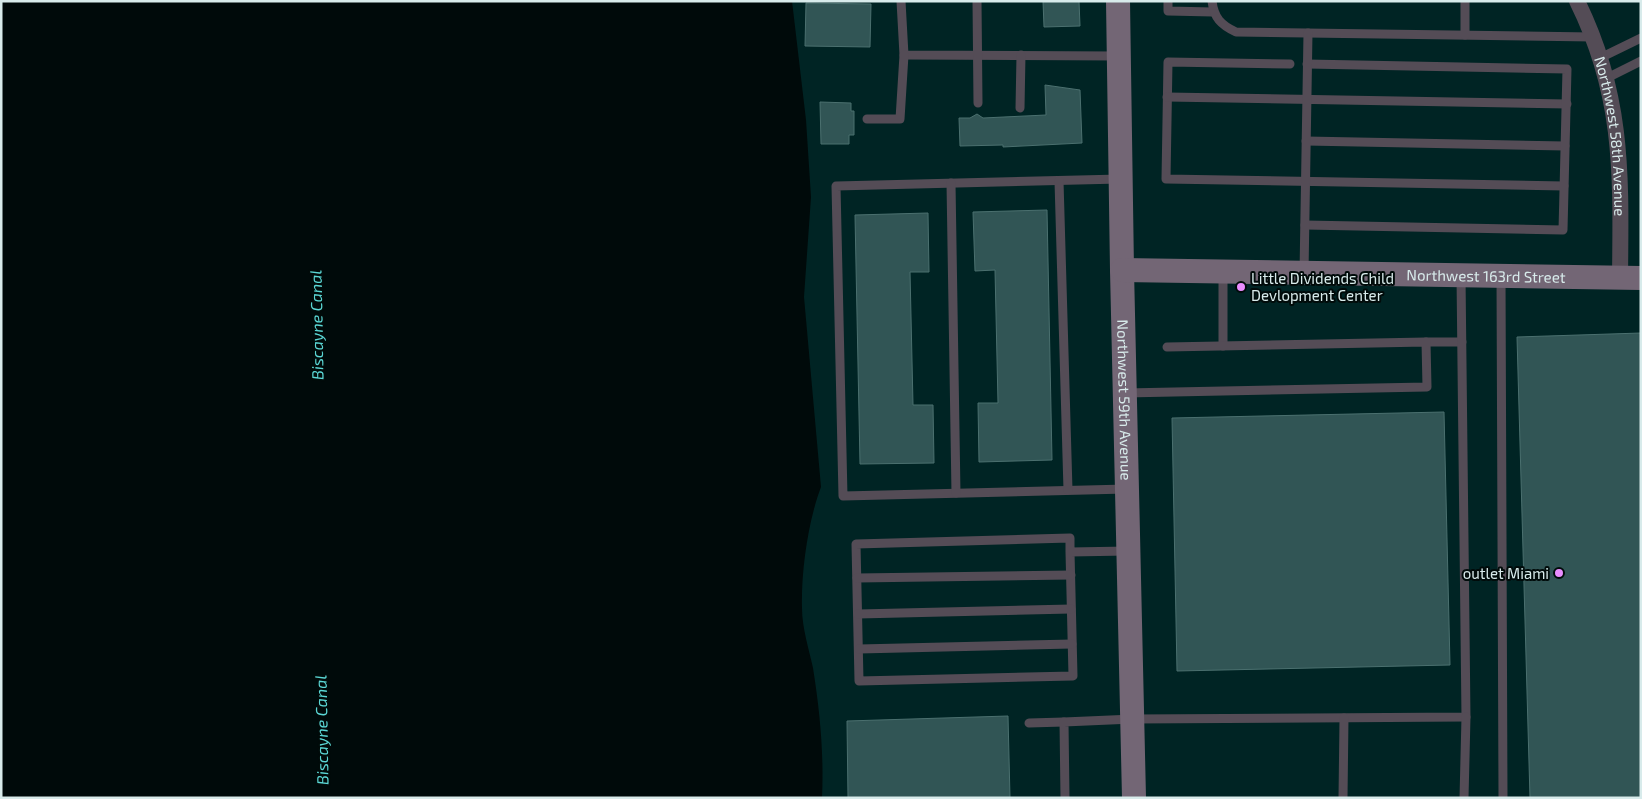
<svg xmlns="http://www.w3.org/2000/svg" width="1642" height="799" font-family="'Exo 2',sans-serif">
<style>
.water{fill:#000a0a}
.building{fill:#315555;stroke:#4b706f}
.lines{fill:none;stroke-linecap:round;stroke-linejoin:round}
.lane{stroke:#544c56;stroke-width:9}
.street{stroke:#544c56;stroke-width:16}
.secondary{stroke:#736675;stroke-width:24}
.poi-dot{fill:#e98dfe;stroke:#010b0a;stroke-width:2}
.labels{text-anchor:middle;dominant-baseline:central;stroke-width:4;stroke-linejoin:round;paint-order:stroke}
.street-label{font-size:15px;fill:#d8ebeb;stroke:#010b0a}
.poi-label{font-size:15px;fill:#d8ebeb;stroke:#010b0a;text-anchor:start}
.water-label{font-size:16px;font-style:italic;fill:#5bd7d5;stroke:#010b0a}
</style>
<rect width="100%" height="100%" fill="#002424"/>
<!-- water -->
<path class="water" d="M1,1H792L806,120L811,197L804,297L821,487C808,521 801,572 802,608C802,628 809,649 813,668C820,712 824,754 822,798H1Z"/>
<!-- building -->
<g class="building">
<path d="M1043,1H1079L1080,26L1044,27Z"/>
<path d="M806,3L871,4L870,47L805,46Z"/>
<path d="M1045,85L1080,90L1082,143L1003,147V145L960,146L959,118H970L977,114L983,118L1046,115Z"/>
<path d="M820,102L851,103V111H854V135H849V144H821Z"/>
<path d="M1047,210L1052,460L979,462L978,403H998L995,270L975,271L973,212Z"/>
<path d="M928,213L929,272H910L913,405H933L934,463L860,464L855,215Z"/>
<path d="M1641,333V798H1530L1517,337Z"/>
<path d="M1444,412L1450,665L1177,671L1172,418Z"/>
<path d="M1008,716L1010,798H848L847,721Z"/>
</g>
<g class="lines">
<!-- lane -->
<g class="lane">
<path d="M901,1L904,55L1118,56"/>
<path d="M977,1L978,103"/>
<path d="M1168,1V11L1213,12"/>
<path d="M1212,1C1214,18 1221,25 1236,32L1593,37"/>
<path d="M1465,35V1"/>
<path d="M1600,58L1641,38"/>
<path d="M1290,64L1168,62L1166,179L1564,186"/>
<path d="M1607,78L1641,61"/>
<path d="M1167,97L1567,104"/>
<path d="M1020,108L1021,55"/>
<path d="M867,119H900L904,55"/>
<path d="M1306,141L1565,146"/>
<path d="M1120,179L836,186L843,496L1126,489"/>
<path d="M1059,181L1068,490"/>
<path d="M951,183L956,493"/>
<path d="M1305,225L1563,230L1567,69L1307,64"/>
<path d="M1304,273L1308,33"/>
<path d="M1501,276L1503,798"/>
<path d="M1426,342H1462"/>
<path d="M1223,346V272"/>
<path d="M1125,393L1427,387L1426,342L1167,347"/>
<path d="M1070,552V538L856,544L859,681L1073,676L1070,552L1128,551"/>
<path d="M857,578L1071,575"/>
<path d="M858,614L1071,609"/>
<path d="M859,649L1072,644"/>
<path d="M1029,723L1064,722"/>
<path d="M1065,798L1064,722L1133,719L1466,717L1461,276"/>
<path d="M1343,798L1344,718"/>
<path d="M1464,798L1466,717"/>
</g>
<!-- street -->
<path class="street" id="s1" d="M1577,1C1624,96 1621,176 1620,278"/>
<!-- secondary -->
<g class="secondary">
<path id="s2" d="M1118,1L1122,270L1134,798"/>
<path id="s3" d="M1122,270L1641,278"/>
</g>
</g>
<!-- markers -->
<g class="poi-dot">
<circle cx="1241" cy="287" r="5"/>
<circle cx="1559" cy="573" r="5"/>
</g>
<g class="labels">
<!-- street labels -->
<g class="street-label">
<text stroke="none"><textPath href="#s1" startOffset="141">Northwest 58th Avenue</textPath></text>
<text stroke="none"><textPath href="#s3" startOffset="364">Northwest 163rd Street</textPath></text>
<text stroke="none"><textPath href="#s2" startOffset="399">Northwest 59th Avenue</textPath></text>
</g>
<!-- poi labels -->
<g class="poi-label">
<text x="1251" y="278">Little Dividends Child<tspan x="1251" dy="17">Devlopment Center</tspan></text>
<text x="1549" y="573" text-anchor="end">outlet Miami</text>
</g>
<!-- water labels -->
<g class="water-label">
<text transform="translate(316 325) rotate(-91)">Biscayne Canal</text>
<text transform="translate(321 730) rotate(-91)">Biscayne Canal</text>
</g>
</g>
<!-- border -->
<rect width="1642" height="799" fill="none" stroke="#d8ebeb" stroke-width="5"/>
</svg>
